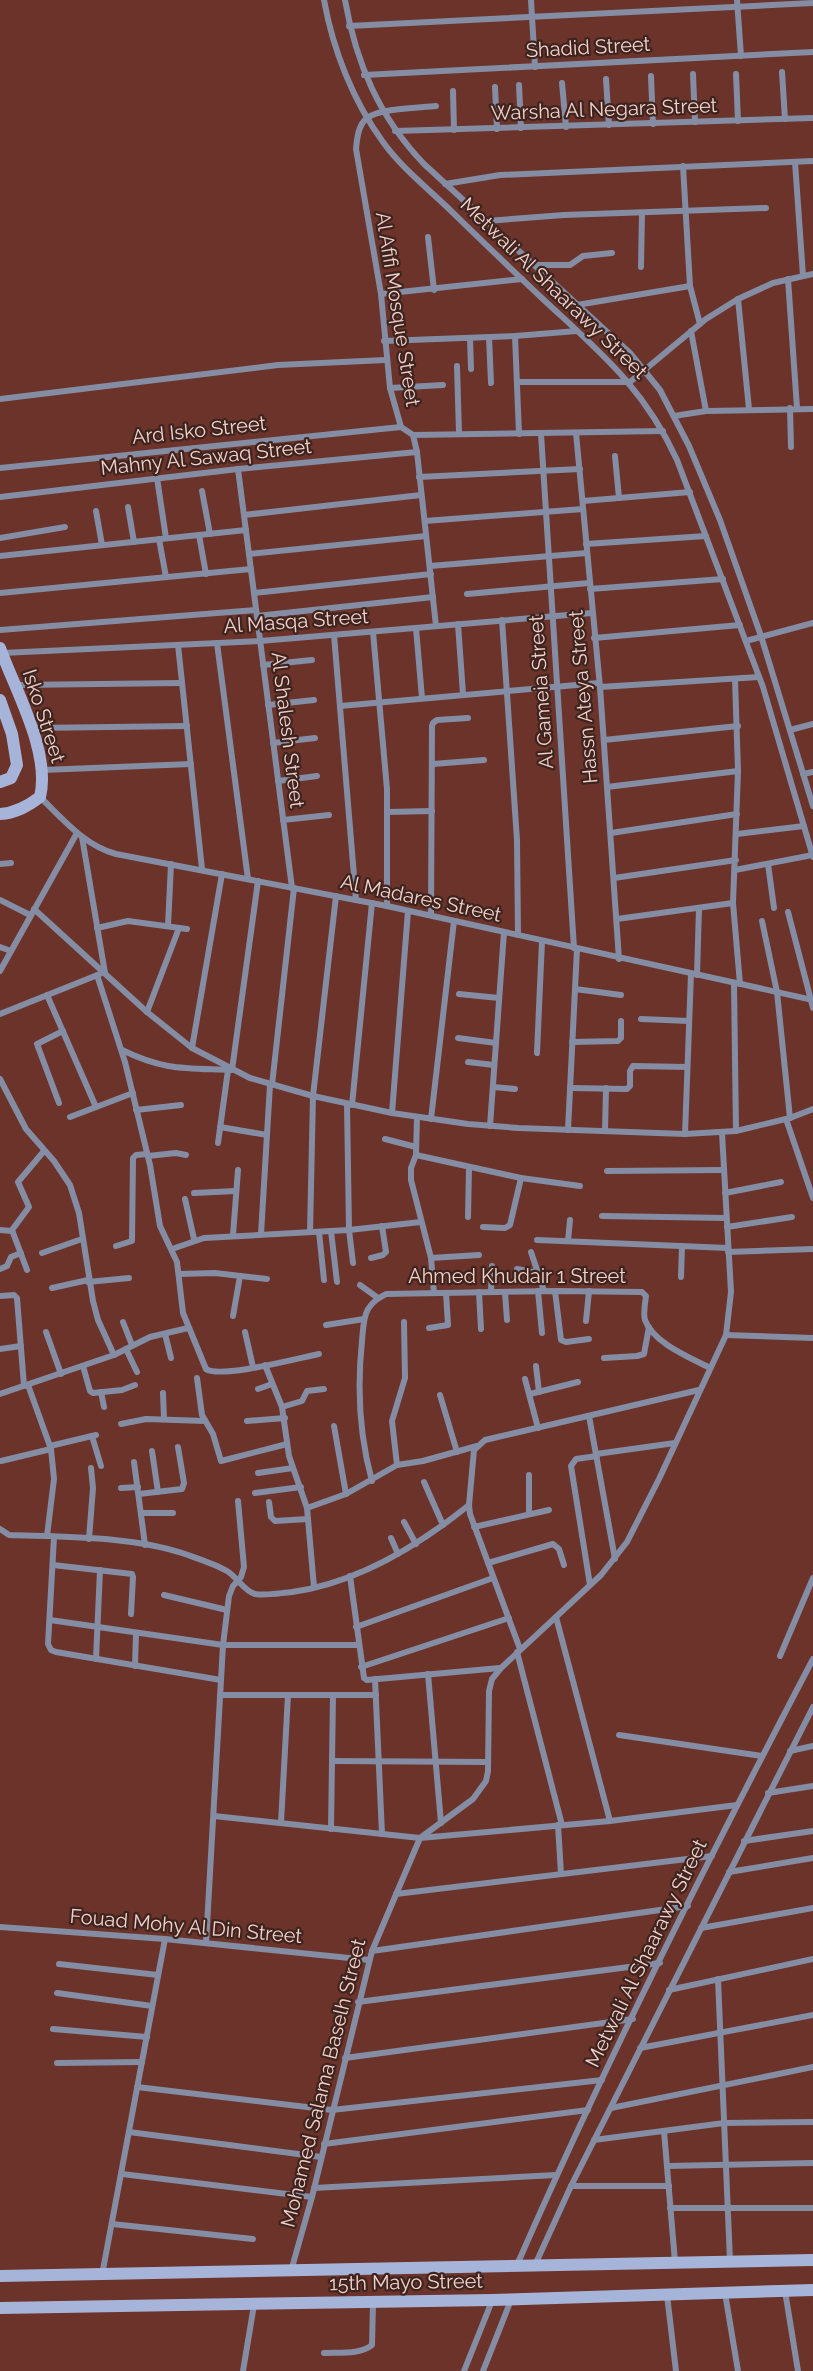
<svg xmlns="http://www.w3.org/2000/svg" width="813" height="2371" font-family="Raleway,sans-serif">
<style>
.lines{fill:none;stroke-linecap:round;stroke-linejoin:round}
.minor{stroke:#848da4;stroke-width:6}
.secondary{stroke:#a7b4d9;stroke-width:12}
.labels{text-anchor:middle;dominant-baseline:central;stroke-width:4.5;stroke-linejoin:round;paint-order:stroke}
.street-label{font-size:20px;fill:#f3d0c9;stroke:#3e241f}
</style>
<rect width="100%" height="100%" fill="#6b332a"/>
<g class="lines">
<!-- minor -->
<g class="minor">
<path d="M324,0C333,50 353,101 383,142C400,166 425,186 447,207C479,238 512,270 545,301C601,353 644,388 677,460L763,687L813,857"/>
<path d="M345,0C356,63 379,117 424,164L630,353L660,390L689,446L720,520L761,636L813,806"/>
<path d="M531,0L535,67"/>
<path d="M737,0L741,56"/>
<path d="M349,26L813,3"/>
<path d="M782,72L785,119"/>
<path d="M693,74L695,122"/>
<path d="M736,74L738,121"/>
<path d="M364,75L813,52"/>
<path d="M651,76L653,124"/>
<path d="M606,79L609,125"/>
<path d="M562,83L566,127"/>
<path d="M519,85L521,128"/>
<path d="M495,87L497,129"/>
<path d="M453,91L454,130"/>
<path d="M436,106C419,108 380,108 367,118C358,125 357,139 356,149L381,294L390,388L401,427L413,435L417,452L436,626"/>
<path d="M395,131L813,118"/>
<path d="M795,162L803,276"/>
<path d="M683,166L690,286L700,324"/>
<path d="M445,184L500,175L813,161"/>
<path d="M486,221L564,215L766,208"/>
<path d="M428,237L434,290"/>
<path d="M534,265H570L583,256L612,253"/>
<path d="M641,267L642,213"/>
<path d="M788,279L797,408"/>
<path d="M381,294L522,279"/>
<path d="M738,299L749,409"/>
<path d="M577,305L690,286"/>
<path d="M691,331L706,411"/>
<path d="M515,336L519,434"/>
<path d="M489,337L491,383"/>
<path d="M470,338L471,369"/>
<path d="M384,341L515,336L577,331"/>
<path d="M457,366L459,433"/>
<path d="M517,382H630L706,319L738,299L773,283L813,274"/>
<path d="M390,388L443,385"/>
<path d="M0,399L278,365L386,360"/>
<path d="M790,408L791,447"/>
<path d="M674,416L706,411L813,409"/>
<path d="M576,433L600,687L619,959"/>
<path d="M541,434L574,948"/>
<path d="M413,435L663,431"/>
<path d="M615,456L619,498"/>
<path d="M0,468L401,427"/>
<path d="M238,469L292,888"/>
<path d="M419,477L580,469"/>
<path d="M157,478L166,538"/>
<path d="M202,491L210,534"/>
<path d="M0,497L238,469L417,452"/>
<path d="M583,501L690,492"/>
<path d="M128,507L134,542"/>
<path d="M96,511L102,545"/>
<path d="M244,515L421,495"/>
<path d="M425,521L583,509"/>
<path d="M199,535L206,574"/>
<path d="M0,538L65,527"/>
<path d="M159,539L166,577"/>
<path d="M586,544L706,536"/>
<path d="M249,554L426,536"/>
<path d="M0,556L246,530"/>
<path d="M430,566L587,553"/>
<path d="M590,589L723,579"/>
<path d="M0,593L251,569"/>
<path d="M254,593L431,574"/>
<path d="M467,594L589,583"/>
<path d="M257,616L433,597"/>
<path d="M502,620L517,840L518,935"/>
<path d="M458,624L463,694"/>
<path d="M416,628L422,698"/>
<path d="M0,630L256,610"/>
<path d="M373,632L387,789V906"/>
<path d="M334,635L356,900"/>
<path d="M594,638L740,625"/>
<path d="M746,641L813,623"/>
<path d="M217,643L248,879"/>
<path d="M178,645L202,869"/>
<path d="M2,653L260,641L592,613"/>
<path d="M263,665L312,660"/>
<path d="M735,679L738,771L733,903L740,984"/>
<path d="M16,685L182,683"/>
<path d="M600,687L759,677"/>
<path d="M268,705L314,700"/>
<path d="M340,706L599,683"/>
<path d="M33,728L187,726"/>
<path d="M790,730L813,724"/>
<path d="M604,740L738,726"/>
<path d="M273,743L315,738"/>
<path d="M433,764L484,760"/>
<path d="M43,770L191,764"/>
<path d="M803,774L813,772"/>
<path d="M278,781L317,776"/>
<path d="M607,787L738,771"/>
<path d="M40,797C64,820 84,845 116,854L387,906L813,1000"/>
<path d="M388,812L432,811"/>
<path d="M283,820L329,815"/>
<path d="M611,833L737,814"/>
<path d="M737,834L804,826"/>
<path d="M82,837L105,973"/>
<path d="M0,864L11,863"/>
<path d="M768,864L774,908"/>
<path d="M735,870L813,855"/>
<path d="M614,878L736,860"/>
<path d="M0,900L30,915"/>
<path d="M34,909L147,1012L192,1048L250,1078L313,1096L392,1113L468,1124L518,1128L685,1134L736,1131L790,1118L813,1109"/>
<path d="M788,912L813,1008"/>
<path d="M431,915L432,726L433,723L437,720L468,718"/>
<path d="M617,919L733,903"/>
<path d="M762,921L777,992L790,1118"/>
<path d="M168,926L171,864"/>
<path d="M97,928L128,921L187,929"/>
<path d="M0,947L11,951"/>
<path d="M0,971L77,833"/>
<path d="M97,975L125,1062L150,1165L160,1226L177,1262L183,1313L206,1369C220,1379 299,1358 319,1354"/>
<path d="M697,975L699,908"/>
<path d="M734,983L736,1131"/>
<path d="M575,989L621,995"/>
<path d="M459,994L499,998"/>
<path d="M47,995L96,1107"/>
<path d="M147,1012L179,928"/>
<path d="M0,1014L100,974"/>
<path d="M641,1019L689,1021"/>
<path d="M458,1038L496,1043"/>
<path d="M572,1042L618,1041L621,1038V1021"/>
<path d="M192,1048L222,874"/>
<path d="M122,1050C165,1071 186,1068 232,1070L258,881"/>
<path d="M537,1053L542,941"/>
<path d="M468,1062L494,1065"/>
<path d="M0,1079L26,1129L54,1161L70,1185L79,1213L93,1301L98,1320L114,1355"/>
<path d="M272,1085L294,888"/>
<path d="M493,1087L515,1089"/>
<path d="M570,1088L627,1089L630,1086V1071L633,1066L687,1067"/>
<path d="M59,1103L37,1044L63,1031"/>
<path d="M347,1104L349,1230L353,1263"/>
<path d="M352,1105L372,903"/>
<path d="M136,1110L181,1105"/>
<path d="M392,1113L408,911"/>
<path d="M70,1117L133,1093"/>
<path d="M417,1117L416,1155L411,1168V1180L431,1258L434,1293"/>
<path d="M431,1119L454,921"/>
<path d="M786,1119L813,1198"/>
<path d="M490,1126L504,932"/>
<path d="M220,1127L267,1135"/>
<path d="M568,1130L577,949"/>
<path d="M605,1131L606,1088"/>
<path d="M685,1134L691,974"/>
<path d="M385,1139L416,1147"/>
<path d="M218,1143L228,1070"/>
<path d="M416,1155L521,1178L580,1186"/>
<path d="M148,1156L176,1153L186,1155"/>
<path d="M607,1171L724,1170"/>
<path d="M194,1193L236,1191"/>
<path d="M725,1193L781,1182"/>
<path d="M185,1199L194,1239"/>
<path d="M602,1216L726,1218"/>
<path d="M468,1217L469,1168"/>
<path d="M483,1227L505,1228L510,1225L521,1178"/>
<path d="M727,1227L792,1217"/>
<path d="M0,1230L12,1231"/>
<path d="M331,1231L337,1282"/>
<path d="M310,1232L313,1096L336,896"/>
<path d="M319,1232L324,1280"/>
<path d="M261,1234L270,1085"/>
<path d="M233,1235L238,1170"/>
<path d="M537,1240L728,1248"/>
<path d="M568,1241L570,1220"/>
<path d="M116,1246L132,1241L133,1158L136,1155L147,1154"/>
<path d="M172,1249L204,1238L349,1230L421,1222"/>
<path d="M531,1252L544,1291"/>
<path d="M728,1252L813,1249"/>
<path d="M42,1253L82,1239"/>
<path d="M371,1258L383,1255L386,1252L382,1226"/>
<path d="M431,1258L479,1255"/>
<path d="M0,1269L7,1266L11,1257L21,1253"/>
<path d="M517,1269L538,1273"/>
<path d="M27,1270L12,1230L29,1207L18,1182L44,1151"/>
<path d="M179,1274L215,1273L267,1279"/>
<path d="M681,1277L682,1246"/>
<path d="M88,1282L129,1278"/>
<path d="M360,1285L378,1298"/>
<path d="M52,1288L88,1280"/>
<path d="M538,1291L542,1333"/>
<path d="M555,1291L561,1340L566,1342L589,1339"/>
<path d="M479,1292L481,1329"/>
<path d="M491,1292L492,1266"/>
<path d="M505,1292L507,1320"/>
<path d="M0,1296L14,1295L17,1298L24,1386"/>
<path d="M233,1316L240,1276"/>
<path d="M586,1321L589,1291"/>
<path d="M123,1322L132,1345"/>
<path d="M326,1325L364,1319"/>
<path d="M429,1328L448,1325L446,1293"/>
<path d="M46,1332L61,1374"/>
<path d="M245,1332L253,1367"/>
<path d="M165,1334L171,1358"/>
<path d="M726,1335L813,1338"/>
<path d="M0,1349L21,1346"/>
<path d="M126,1349L137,1372"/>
<path d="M604,1358L637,1356L644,1354L649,1327"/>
<path d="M265,1365L282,1407L289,1456L307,1508L314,1587"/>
<path d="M83,1366L90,1391L93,1393L122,1390L135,1385"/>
<path d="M536,1366L539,1392"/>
<path d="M197,1378L202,1415L213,1434L221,1461L287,1444"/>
<path d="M525,1379L538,1428"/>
<path d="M28,1385L51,1449L54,1479L47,1536"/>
<path d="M258,1389L272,1384"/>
<path d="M101,1392L104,1407"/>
<path d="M163,1393L164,1419"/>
<path d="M0,1394L114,1355L150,1337L188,1328"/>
<path d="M530,1394L578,1382"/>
<path d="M440,1395L457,1452"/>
<path d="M282,1407L302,1401L307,1391L324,1389"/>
<path d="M589,1416L615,1559"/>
<path d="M247,1421L285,1418"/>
<path d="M121,1424L146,1419L205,1421"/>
<path d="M334,1426L346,1494"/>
<path d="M92,1436L101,1466"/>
<path d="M50,1446L96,1435"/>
<path d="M152,1451L158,1492"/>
<path d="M596,1454L675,1443"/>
<path d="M1,1461L51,1449"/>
<path d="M134,1462L145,1545"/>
<path d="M397,1465L392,1421L405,1378L404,1322"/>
<path d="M258,1473L293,1468"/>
<path d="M529,1475V1514"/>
<path d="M372,1481C359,1434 357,1388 362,1341C363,1330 363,1318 368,1309C373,1301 379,1298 386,1294L555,1291L642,1292L646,1296C645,1304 643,1313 645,1320C653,1343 691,1358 710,1368"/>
<path d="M424,1482L443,1525"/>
<path d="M121,1488L138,1487"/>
<path d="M255,1493L301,1487"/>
<path d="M139,1494L182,1489L184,1483L178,1447"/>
<path d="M269,1502L271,1517L275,1521L308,1519"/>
<path d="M307,1508L346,1494L397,1465L423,1461L477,1446"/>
<path d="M142,1513H173"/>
<path d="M404,1522L416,1544"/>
<path d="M474,1527L549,1510"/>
<path d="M0,1529L9,1535C64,1537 134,1536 185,1554C199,1559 215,1564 227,1571C237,1577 244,1591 255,1594C266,1596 280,1593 292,1592C358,1583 418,1546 469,1505"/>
<path d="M54,1537L48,1644L51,1650L56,1652L221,1680"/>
<path d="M391,1538L398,1554"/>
<path d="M89,1539L93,1488L91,1468"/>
<path d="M488,1563L553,1544L559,1549L564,1565"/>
<path d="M53,1565L132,1574L133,1577L131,1614"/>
<path d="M350,1576L364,1678L367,1680L500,1668"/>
<path d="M590,1585L571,1466L576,1459L597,1456"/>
<path d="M164,1595L227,1610"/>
<path d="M556,1617L610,1821"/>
<path d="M50,1620L223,1645H358"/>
<path d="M356,1627L493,1578"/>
<path d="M520,1649L470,1514L469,1505L474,1450L485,1440L699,1390"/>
<path d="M517,1652L562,1825"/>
<path d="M780,1656L813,1578"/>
<path d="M96,1659L100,1570"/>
<path d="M135,1666L136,1633"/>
<path d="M361,1667L509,1618"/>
<path d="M428,1674L441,1823"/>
<path d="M375,1679L382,1834"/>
<path d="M220,1695H376"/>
<path d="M619,1735L762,1756"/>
<path d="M790,1751L813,1746"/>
<path d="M332,1761L488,1762"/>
<path d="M768,1793L813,1786"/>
<path d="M214,1816L420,1838L610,1821L737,1805"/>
<path d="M281,1823L288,1695"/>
<path d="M558,1825L561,1874"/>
<path d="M331,1829L333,1695"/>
<path d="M420,1838L473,1799L486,1781L488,1771L489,1691L492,1679L501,1668L601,1575L627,1542L659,1479L726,1335L731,1292L722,1133"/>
<path d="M744,1841L813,1831"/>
<path d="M729,1872L813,1858"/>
<path d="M396,1894L712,1856"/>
<path d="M0,1927L165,1939L369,1960"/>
<path d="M701,1928L813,1908"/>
<path d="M206,1943L223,1645L229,1596L233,1586L241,1577L244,1567L238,1501"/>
<path d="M372,1951L688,1906"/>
<path d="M59,1964L158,1975"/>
<path d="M718,1979L730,2261"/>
<path d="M669,1990L813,1959"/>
<path d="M57,1993L152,2006"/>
<path d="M358,2002L660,1963"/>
<path d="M53,2029L147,2037"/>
<path d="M640,2048L813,2015"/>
<path d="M345,2058L633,2019"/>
<path d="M57,2063L142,2062"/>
<path d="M137,2087L332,2110L602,2080"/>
<path d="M611,2108L813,2067"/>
<path d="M664,2131L675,2262"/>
<path d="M129,2132L321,2157"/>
<path d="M594,2140L724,2123L813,2122"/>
<path d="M324,2144L588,2110"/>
<path d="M667,2166L813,2163"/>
<path d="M122,2174L312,2197"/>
<path d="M571,2186H669"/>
<path d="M314,2188L556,2175"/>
<path d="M670,2208H813"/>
<path d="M112,2224L253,2239"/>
<path d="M517,2265C607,2059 709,1858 813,1659"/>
<path d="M535,2265L571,2186L813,1707"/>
<path d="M291,2271L312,2197L372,1951L420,1838"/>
<path d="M102,2275L165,1939"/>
<path d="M785,2291L798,2371"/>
<path d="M725,2293L738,2371"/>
<path d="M667,2295L676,2371"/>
<path d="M324,2353C338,2352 360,2355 372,2345L373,2303"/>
<path d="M243,2371L254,2305"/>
<path d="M464,2371L492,2301"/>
<path d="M483,2371L511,2300"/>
</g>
<!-- secondary -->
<g class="secondary">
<path d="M0,648C15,690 51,752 40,797C28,806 16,813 0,814"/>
<path d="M0,700L12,734L17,765L11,778L0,782"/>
<path d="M0,2276L813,2260"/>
<path d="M0,2308L492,2300L813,2290"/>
</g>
</g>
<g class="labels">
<!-- street labels -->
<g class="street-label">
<text transform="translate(588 47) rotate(-3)">Shadid Street</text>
<text transform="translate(604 109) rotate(-2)">Warsha Al Negara Street</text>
<text transform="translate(554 288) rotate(44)">Metwali Al Shaarawy Street</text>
<text transform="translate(398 309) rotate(81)">Al Afifi Mosque Street</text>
<text transform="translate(199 430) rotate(-6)">Ard Isko Street</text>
<text transform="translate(206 457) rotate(-6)">Mahny Al Sawaq Street</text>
<text transform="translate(296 621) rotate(-4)">Al Masqa Street</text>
<text transform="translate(541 692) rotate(-94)">Al Gameia Street</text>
<text transform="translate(583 697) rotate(-95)">Hassn Ateya Street</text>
<text transform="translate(44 716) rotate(72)">Isko Street</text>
<text transform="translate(288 730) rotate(83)">Al Shalesh Street</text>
<text transform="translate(421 898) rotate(12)">Al Madares Street</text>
<text x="517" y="1276">Ahmed Khudair 1 Street</text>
<text transform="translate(186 1926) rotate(5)">Fouad Mohy Al Din Street</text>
<text transform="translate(646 1953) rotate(-64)">Metwali Al Shaarawy Street</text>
<text transform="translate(323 2083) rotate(-76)">Mohamed Salama Baselh Street</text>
<text transform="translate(406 2282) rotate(-1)">15th Mayo Street</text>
</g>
</g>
</svg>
